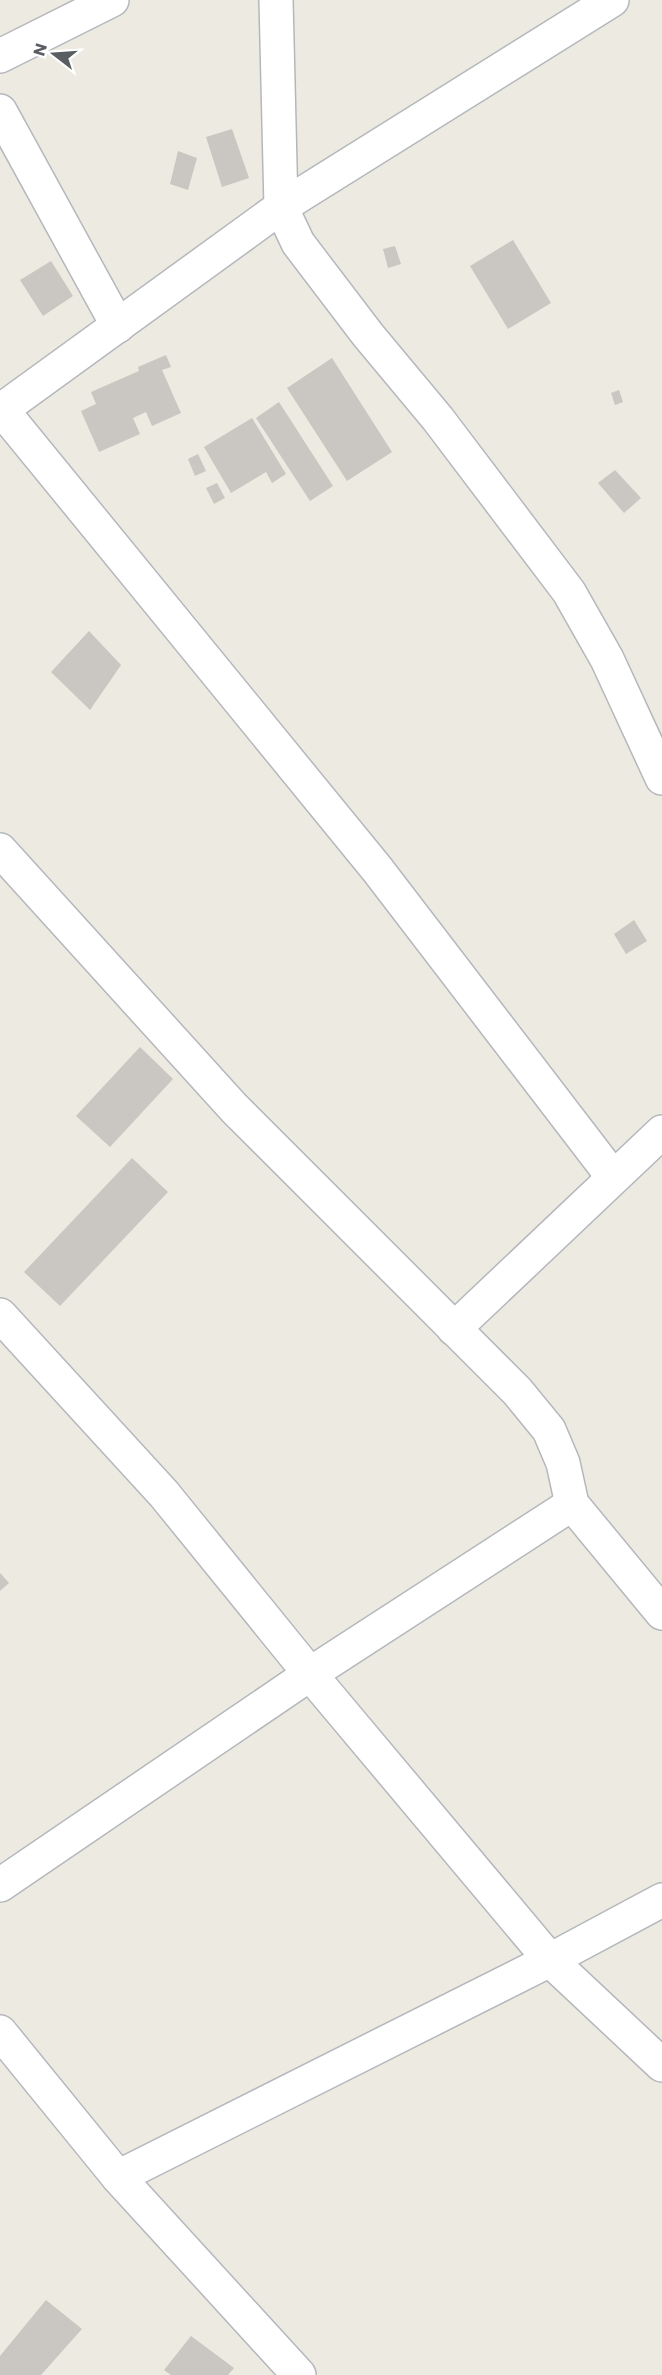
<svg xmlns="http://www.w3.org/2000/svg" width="662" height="2375" font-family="Poppins,sans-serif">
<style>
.building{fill:#cac6c1}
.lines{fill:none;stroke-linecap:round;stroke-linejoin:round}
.minor-casing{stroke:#b4b8bc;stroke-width:36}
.minor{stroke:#fff;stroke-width:33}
</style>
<rect width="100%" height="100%" fill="#edeae1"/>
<!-- building -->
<g class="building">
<path d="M232,129L249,178L222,187L206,137Z"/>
<path d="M178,151L197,158L188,190L170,184Z"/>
<path d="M513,240L551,303L508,329L470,266Z"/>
<path d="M395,246L401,264L388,268L383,249Z"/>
<path d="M51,261L73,296L43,316L20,280Z"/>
<path d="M166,355L171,367L162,370L181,413L152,426L146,412L133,418L140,434L99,452L81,411L96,404L91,392L139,371L138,367Z"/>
<path d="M332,358L392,452L347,481L287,388Z"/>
<path d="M619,390L623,402L615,405L611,393Z"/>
<path d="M279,402L333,486L310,501L256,418Z"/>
<path d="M252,418L286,474L272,483L266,472L231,493L204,447Z"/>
<path d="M198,454L206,471L195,476L188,459Z"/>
<path d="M615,470L641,498L624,513L598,483Z"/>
<path d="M217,483L225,498L214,504L206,488Z"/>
<path d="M89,631L121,665L90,710L51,672Z"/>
<path d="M634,920L647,941L626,954L614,934Z"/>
<path d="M140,1047L173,1079L110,1147L76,1116Z"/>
<path d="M132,1158L168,1192L60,1306L24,1272Z"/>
<path d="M0,1573L9,1583L0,1591Z"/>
<path d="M46,2300L82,2329L41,2375H0V2356Z"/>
<path d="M191,2336L234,2368L228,2375H171L164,2370Z"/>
</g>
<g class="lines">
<!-- minor casing -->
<g class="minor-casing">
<g id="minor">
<path d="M276,0L281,207L298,243L368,335L438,419L569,592L607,659L662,778"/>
<path d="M0,56L112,0"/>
<path d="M0,111L118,326"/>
<path d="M2,410L377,869L613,1177"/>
<path d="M0,411L281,207L612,0"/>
<path d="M0,850L234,1108L517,1391L549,1430L563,1463L572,1504L662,1613"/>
<path d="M0,1315L164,1494L310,1674L550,1960L662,2065"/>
<path d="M454,1329L662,1132"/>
<path d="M0,1885L310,1674L572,1504"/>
<path d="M0,2032L118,2177L299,2375"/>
<path d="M118,2177L550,1960L662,1900"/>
</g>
</g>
<!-- minor -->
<use href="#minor" class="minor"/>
</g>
<!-- north arrow -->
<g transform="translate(54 54) rotate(287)" stroke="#ffffff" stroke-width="4.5" paint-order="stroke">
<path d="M0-4.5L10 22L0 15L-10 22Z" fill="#5a5e62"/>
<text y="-9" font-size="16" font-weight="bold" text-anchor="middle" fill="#5a5e62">N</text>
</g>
</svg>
